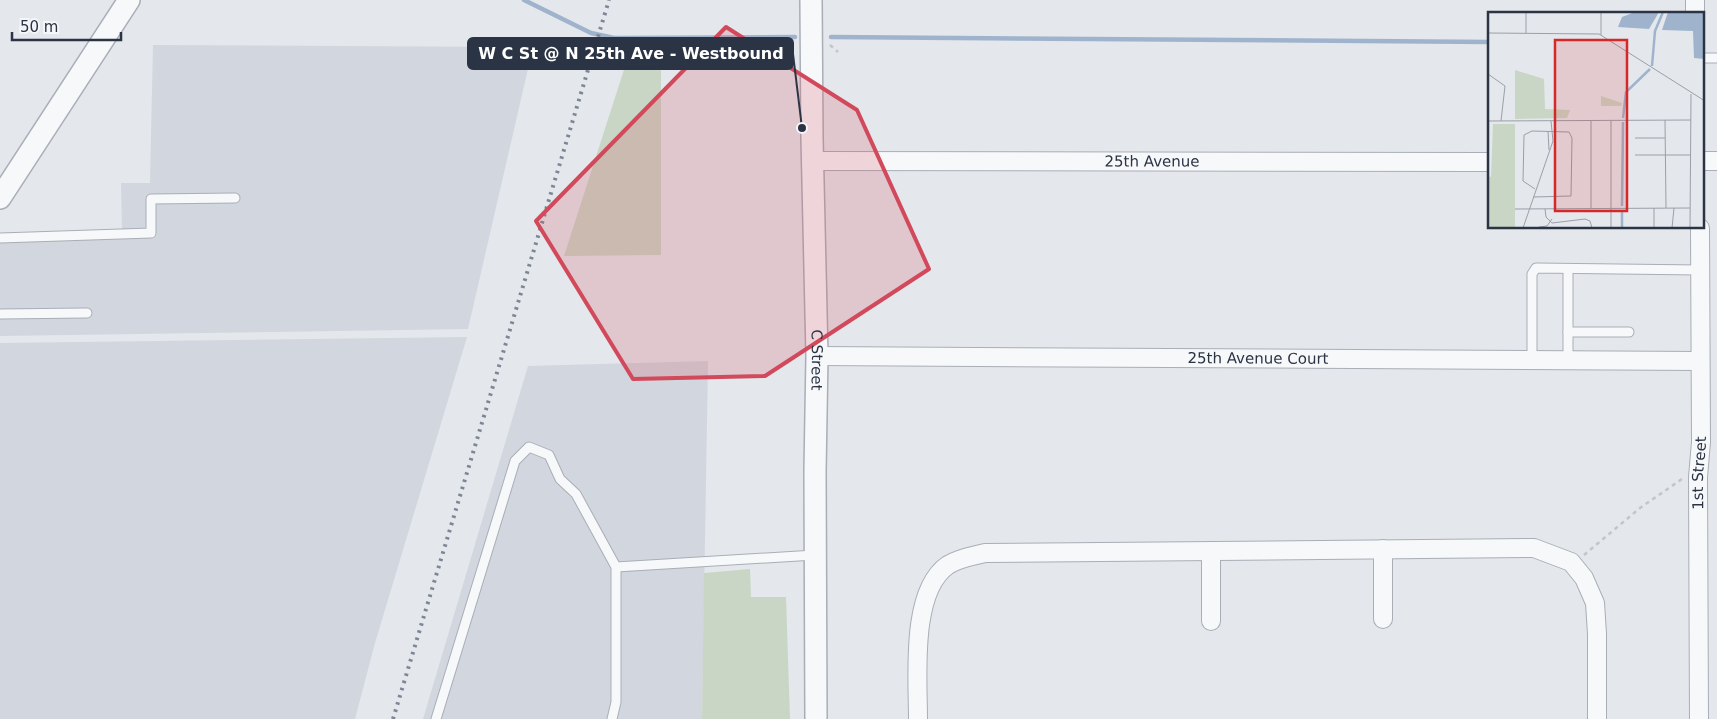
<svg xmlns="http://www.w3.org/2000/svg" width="1717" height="719" font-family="'DejaVu Sans',sans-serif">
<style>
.built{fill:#d2d6de}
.green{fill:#c9d6c5}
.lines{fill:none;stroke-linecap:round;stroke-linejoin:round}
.stream{stroke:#9fb4cc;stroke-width:4.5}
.service-casing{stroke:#a9aeb7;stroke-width:11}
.minor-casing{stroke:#a9aeb7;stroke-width:20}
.tertiary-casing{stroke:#a9aeb7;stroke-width:24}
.path{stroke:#c2c5cb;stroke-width:2.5;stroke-dasharray:4 4;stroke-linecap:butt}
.service{stroke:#f7f8fa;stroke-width:9}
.minor{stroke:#f7f8fa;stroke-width:18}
.tertiary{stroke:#f7f8fa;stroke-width:21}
.rail{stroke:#7d8696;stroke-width:4;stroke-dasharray:2.5 5;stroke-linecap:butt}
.marked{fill:#d1495b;fill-opacity:0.2;stroke:#d1495b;stroke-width:4;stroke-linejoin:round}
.labels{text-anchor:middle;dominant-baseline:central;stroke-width:4;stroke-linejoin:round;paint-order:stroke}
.street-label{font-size:15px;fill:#2b3445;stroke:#f4f6f9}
.inset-river{fill:none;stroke:#9fb4cc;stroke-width:2.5}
.inset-road{fill:none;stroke:#9a9fa9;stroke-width:1}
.view{fill:#d62828;fill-opacity:0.15;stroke:#d62828;stroke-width:2.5}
.inset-edge{fill:none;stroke:#2b3445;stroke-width:2.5}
.leader{fill:none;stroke:#2b3445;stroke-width:2}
.callout-dot{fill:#2b3445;stroke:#f4f6f9;stroke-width:2}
.callout{fill:#2b3445;stroke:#2b3445;stroke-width:2}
.callout-label{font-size:16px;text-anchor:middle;font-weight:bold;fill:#fff}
</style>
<rect width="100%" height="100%" fill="#e4e7ec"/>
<!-- built -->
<g class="built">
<path d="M153,45L533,47L468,329L0,336V233L122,230L121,183H150Z"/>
<path d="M467,337L375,643L355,719H0V343Z"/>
<path d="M708,361L702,719H423L528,366Z"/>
</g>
<!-- green -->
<g class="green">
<path d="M630,51L661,53V255L564,256Z"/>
<path d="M750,569L751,597H786L790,719H702L704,573Z"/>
</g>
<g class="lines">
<!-- stream -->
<g class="stream">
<path d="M524,0L591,33L614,38L795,37"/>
<path d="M831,37L1490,42"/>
</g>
<!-- service casing -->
<g class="service-casing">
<g id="service">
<path d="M1703,58H1717"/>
<path d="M0,238L151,233V199L235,198"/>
<path d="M1568,269V361"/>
<path d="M0,314L87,313"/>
<path d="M1568,332H1629"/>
<path d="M1532,360V274L1536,268L1700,270"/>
<path d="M616,567L815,555"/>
<path d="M436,719L515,461L529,447L549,455L560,479L576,494L616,567V702L612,719"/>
</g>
</g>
<!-- minor casing -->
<g class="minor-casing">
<g id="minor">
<path d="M1695,0V14"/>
<path id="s1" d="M813,161L1490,162"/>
<path d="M1703,161H1717"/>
<path id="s2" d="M817,356L1700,361"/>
<path d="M1383,549V619"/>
<path d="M1211,621V551"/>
<path d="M918,719C918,677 910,591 948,565C959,558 973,556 985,553L1534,548L1571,562L1584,578L1595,603L1597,634V719"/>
<path id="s3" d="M1699,719L1698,477L1701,442L1700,228"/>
</g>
</g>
<!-- tertiary casing -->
<g class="tertiary-casing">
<g id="tertiary">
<path id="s4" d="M811,0L812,138L817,356L815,471L816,719"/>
<path d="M0,198L129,0"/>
</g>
</g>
<!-- path -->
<g class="path">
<path d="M830,45L838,52"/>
<path d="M1584,555L1640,508L1682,479"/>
</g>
<!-- service -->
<use href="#service" class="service"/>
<!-- minor -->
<use href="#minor" class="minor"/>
<!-- tertiary -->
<use href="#tertiary" class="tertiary"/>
<!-- rail -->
<path class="rail" d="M393,719L609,0"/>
</g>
<!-- marked area -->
<path class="marked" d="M726,27L857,110L929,269L765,376L633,379L536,221Z"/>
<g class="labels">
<!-- street labels -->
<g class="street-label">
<text stroke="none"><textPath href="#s1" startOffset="339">25th Avenue</textPath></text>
<text stroke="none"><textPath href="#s4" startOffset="360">C Street</textPath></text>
<text stroke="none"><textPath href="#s2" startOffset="441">25th Avenue Court</textPath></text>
<text stroke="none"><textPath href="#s3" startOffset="246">1st Street</textPath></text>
</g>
</g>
<!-- overview -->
<g transform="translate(1488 12)">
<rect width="216" height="216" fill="#e4e7ec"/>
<path d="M27,58L56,67L57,97L82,98L79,106L27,107ZM113,84L134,91L133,94H113ZM5,112H27V216H0V164L3,165Z" fill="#c9d6c5"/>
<path d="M147,0H171L161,17L130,15L134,5ZM180,0H216V47L206,46L205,19L174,18Z" fill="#9fb4cc"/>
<path class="inset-river" d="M164,54L167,19L175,0M135,106L138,80L162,57M134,194L135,110M134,216V199"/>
<path class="inset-road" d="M38,0V21M113,0V23M0,21L111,22L217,89M0,62L17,74L13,109M177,108L178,196M0,109L203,108M60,119L61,138M147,126H177M147,143H202M45,185L83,184L84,126L81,120L44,119L36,123L35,169L47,177M166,196V216M27,197L202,196M57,197L58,205L64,211L97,207L102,209L104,216M103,197V109M51,215L59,214L64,207M35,216L65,129L63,109M123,216V109M184,216L186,196M202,216L203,82"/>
<path class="view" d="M67,28H139V199H67Z"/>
<rect width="216" height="216" class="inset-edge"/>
</g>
<!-- callouts -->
<path class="leader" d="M802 128L793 54"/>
<circle class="callout-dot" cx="802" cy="128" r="5"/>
<rect class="callout" x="468" y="38" width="325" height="31" rx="5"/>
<g class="callout-label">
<text x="631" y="59">W C St @ N 25th Ave - Westbound</text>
</g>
<!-- scale -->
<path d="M12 32v8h109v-8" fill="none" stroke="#2b3445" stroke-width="2.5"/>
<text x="20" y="32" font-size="15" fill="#2b3445" stroke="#f4f6f9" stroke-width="4" paint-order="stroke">50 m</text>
</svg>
